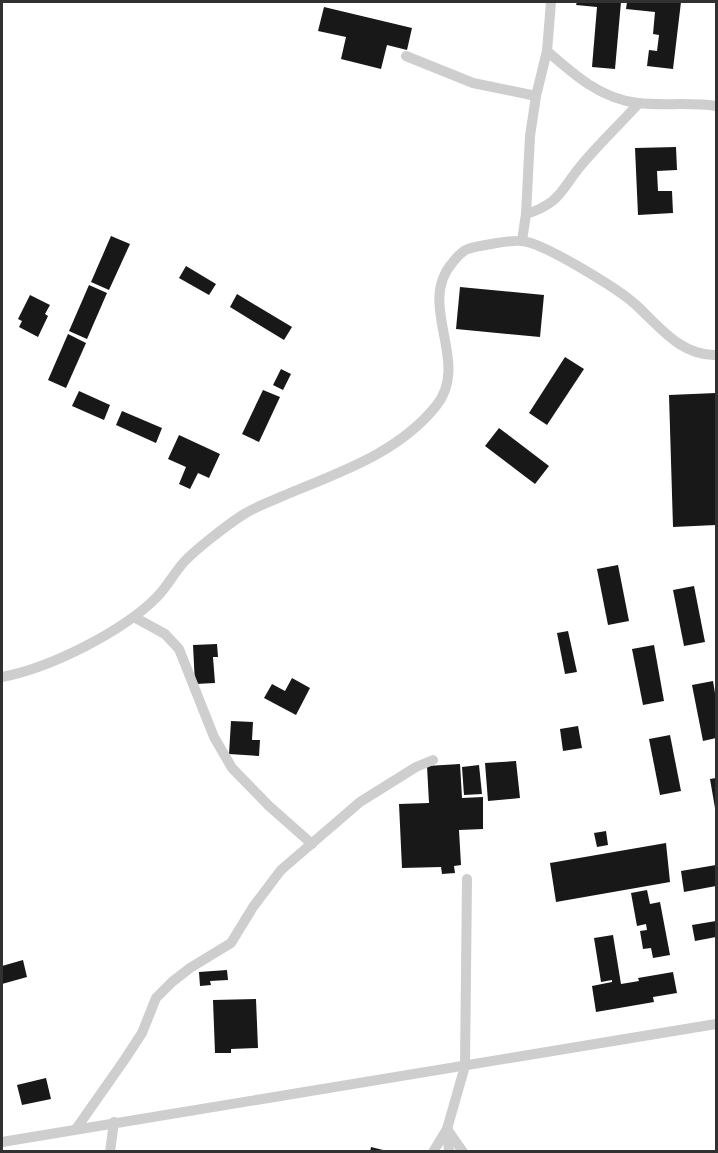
<svg xmlns="http://www.w3.org/2000/svg" width="718" height="1153" font-family="Inter,sans-serif">
<style>
.building{fill:#181818}
.lines{fill:none;stroke-linecap:round;stroke-linejoin:round}
.lane{stroke:#cecece;stroke-width:10}
</style>
<rect width="100%" height="100%" fill="#fff"/>
<!-- building -->
<g class="building">
<path d="M577,2H621L615,69L592,67L597,7L576,5Z"/>
<path d="M627,2H681L673,69L647,66L649,50L657,51L659,35L653,34L655,12L626,9Z"/>
<path d="M324,7L412,28L407,50L387,45L381,69L341,59L346,37L318,31Z"/>
<path d="M676,147L677,170L657,171L658,191H672L673,213L638,215L635,148Z"/>
<path d="M111,236L130,244L109,290L91,282Z"/>
<path d="M186,266L216,284L209,295L179,278Z"/>
<path d="M89,285L107,293L87,339L69,331Z"/>
<path d="M460,287L544,295L540,337L456,329Z"/>
<path d="M237,294L292,327L284,340L230,307Z"/>
<path d="M30,295L50,305L45,314L48,316L38,337L19,327L22,321L18,319Z"/>
<path d="M68,334L86,343L66,388L48,380Z"/>
<path d="M565,357L584,369L547,425L529,413Z"/>
<path d="M281,369L291,374L283,390L273,385Z"/>
<path d="M263,390L280,397L259,442L242,434Z"/>
<path d="M79,391L110,405L104,420L72,406Z"/>
<path d="M716,393V525L673,527L669,395Z"/>
<path d="M122,411L162,428L156,443L116,425Z"/>
<path d="M499,428L549,466L535,484L485,446Z"/>
<path d="M179,435L220,454L209,478L198,473L190,489L179,484L186,467L168,459Z"/>
<path d="M618,565L629,621L608,625L597,569Z"/>
<path d="M694,586L705,642L684,646L673,590Z"/>
<path d="M568,631L577,672L565,674L557,633Z"/>
<path d="M217,644L218,657H213L215,683L195,684L193,645Z"/>
<path d="M654,645L664,701L643,705L632,649Z"/>
<path d="M292,678L310,688L296,715L264,698L272,684L285,691Z"/>
<path d="M713,681L716,699V738L703,741L692,685Z"/>
<path d="M231,721L253,722L252,740H260L259,756L229,754Z"/>
<path d="M578,726L582,748L563,751L560,729Z"/>
<path d="M670,735L681,791L660,795L649,739Z"/>
<path d="M516,761L520,798L488,801L485,763Z"/>
<path d="M460,764L462,798L483,797V829L459,830L461,865L454,866L455,873L442,874L441,867L402,868L399,804L429,803L427,766Z"/>
<path d="M479,765L482,794L464,795L462,767Z"/>
<path d="M716,778V808H715L710,779Z"/>
<path d="M606,831L608,845L597,847L594,833Z"/>
<path d="M666,843L670,882L556,902L550,863Z"/>
<path d="M716,865V886L684,892L681,871Z"/>
<path d="M647,890L650,904L660,902L670,955L653,958L651,948L643,949L640,931L647,930L646,924L637,926L631,893Z"/>
<path d="M716,921V937L695,941L692,925Z"/>
<path d="M613,935L621,984L639,981L638,978L673,972L677,993L653,997L654,1002L596,1012L592,986L612,982V980L601,982L594,938Z"/>
<path d="M23,960L27,977L2,984V966Z"/>
<path d="M227,970L228,980L210,981L211,985L200,986L199,972Z"/>
<path d="M256,999L258,1048L231,1049V1053H215L213,1000Z"/>
<path d="M46,1078L51,1099L22,1105L17,1085Z"/>
<path d="M371,1147L387,1151V1152H370Z"/>
</g>
<g class="lines">
<!-- lane -->
<g class="lane">
<path d="M547,51C573,74 601,99 638,103C664,106 691,102 716,106"/>
<path d="M406,56L473,83L536,96"/>
<path d="M526,214L530,136L536,96L547,51L551,2"/>
<path d="M522,241L526,214C562,203 561,188 584,162C601,142 621,123 639,103"/>
<path d="M134,617L165,634L179,649L214,737L232,768L269,806L312,844"/>
<path d="M2,677C50,668 122,632 157,597C167,587 174,573 184,562C196,549 226,526 241,516C256,506 274,500 290,493C343,471 399,452 436,406C472,362 415,305 453,262C457,257 462,251 468,249C477,246 511,240 521,241C541,241 620,290 636,305C660,327 681,356 716,355"/>
<path d="M76,1129L125,1059L142,1033L156,998L172,982L190,968L231,943L253,907L281,870L360,802L416,767L433,760"/>
<path d="M2,1142L716,1024"/>
<path d="M110,1152L114,1122"/>
<path d="M433,1152L447,1129L463,1152"/>
<path d="M449,1152L447,1129L465,1066L467,879"/>
</g>
</g>
<!-- border -->
<rect width="718" height="1153" fill="none" stroke="#313131" stroke-width="6"/>
</svg>
